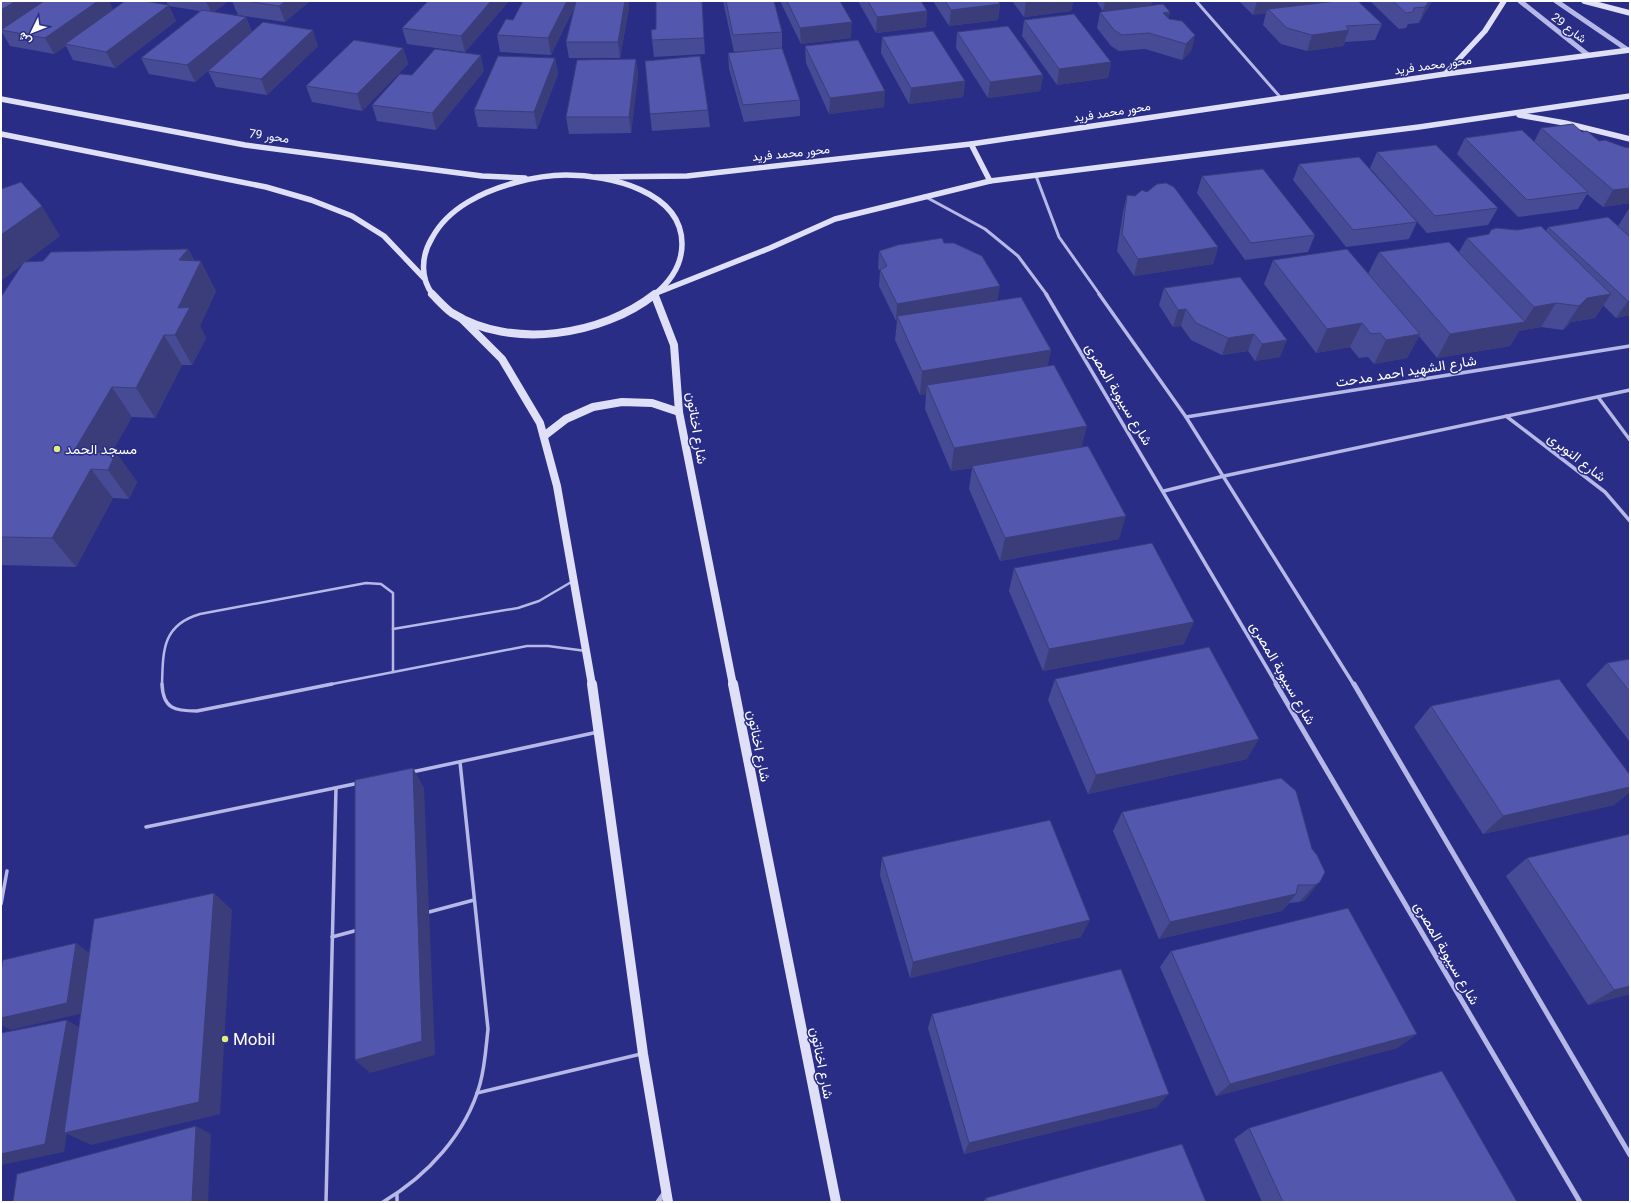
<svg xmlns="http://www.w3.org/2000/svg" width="1631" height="1203" font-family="Roboto,Vazirmatn,sans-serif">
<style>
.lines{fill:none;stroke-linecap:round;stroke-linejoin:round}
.service-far1{stroke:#b6b8e7;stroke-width:2.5}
.service{stroke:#b6b8e7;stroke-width:3.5}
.minor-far2{stroke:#b6b8e7;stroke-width:3}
.minor-far1{stroke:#b6b8e7;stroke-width:3.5}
.minor{stroke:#b6b8e7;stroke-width:5}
.tertiary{stroke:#b6b8e7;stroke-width:5}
.secondary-far2{stroke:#dfe0f7;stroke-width:5.5}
.secondary-far1{stroke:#dfe0f7;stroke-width:8}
.secondary{stroke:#dfe0f7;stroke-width:10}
.wall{fill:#474b95}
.shaded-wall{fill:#3a3d79}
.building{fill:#5357ad;stroke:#3a3d79}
.poi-dot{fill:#e1ee7d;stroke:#2a2d86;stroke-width:1.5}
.labels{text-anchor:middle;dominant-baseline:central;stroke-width:3;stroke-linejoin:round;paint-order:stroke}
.far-street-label{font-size:12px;fill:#fff;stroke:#2a2d86}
.street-label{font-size:14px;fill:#fff;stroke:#2a2d86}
.poi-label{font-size:14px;fill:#fff;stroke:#2a2d86;text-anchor:start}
.near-poi-label{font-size:17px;fill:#fff;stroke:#2a2d86;text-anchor:start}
</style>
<rect width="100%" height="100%" fill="#2a2d86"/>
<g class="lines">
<!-- service-far1 -->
<g class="service-far1">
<path d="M393,629L518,608L539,601L573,581"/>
<path d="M162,685C163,651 162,625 200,614L366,583L381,584L393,593V672"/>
<path d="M327,685L527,646H548L586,651"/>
</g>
<!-- service -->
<g class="service">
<path d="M162,684C163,709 175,711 197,711L332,684"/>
<path d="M412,772L598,732"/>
<path d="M146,827L359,783"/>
<path d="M1,904L7,871"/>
<path d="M429,912L474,900"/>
<path d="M332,937L358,930"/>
<path d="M477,1093L641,1054"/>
<path d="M397,1195V1202"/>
<path d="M326,1202L336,788"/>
<path d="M383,1202C427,1176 466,1134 480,1084C485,1066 486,1047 488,1029L460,762"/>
</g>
<!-- minor-far2 -->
<g class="minor-far2">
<path d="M1196,1L1281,98"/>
<path d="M1036,176L1059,237L1100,295"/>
<path d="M924,196L985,229L1018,256L1047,295"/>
</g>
<!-- minor-far1 -->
<g class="minor-far1">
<path d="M1046,294L1277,685"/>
<path d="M1099,294L1186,417L1354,685"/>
<path d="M1598,397L1630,440"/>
<path d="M1506,416L1605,492L1630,521"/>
<path d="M1186,417L1630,346"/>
<path d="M1164,491L1224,476L1630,390"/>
</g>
<!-- minor -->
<g class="minor">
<path d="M1276,684L1580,1202"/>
<path d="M1354,684L1630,1155"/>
<path d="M658,1202L665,1192"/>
</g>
<!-- tertiary -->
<g class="tertiary">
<path d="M1520,1L1588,55"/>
<path d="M1556,1L1628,50"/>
</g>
<!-- secondary-far2 -->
<g class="secondary-far2">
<path d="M1584,1L1630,13"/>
<path d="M1445,74L1485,31L1504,1"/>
<path d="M1,99L245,145L482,176L525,178"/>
<path d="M1519,115L1565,123L1630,139"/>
<path d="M1,134L266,187L311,200L352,216L384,236L424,278"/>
<path d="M971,144L990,181"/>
<path d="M596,177L687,176L971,144L1445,74L1630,50"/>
<path d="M659,292L770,248L835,219L990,181L1419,127L1630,96"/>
<path d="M433,295C420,278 421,256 432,238C440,223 453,211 468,202C494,186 536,175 566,175C609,175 682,191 682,244C682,265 670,282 654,295"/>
</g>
<!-- secondary-far1 -->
<g class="secondary-far1">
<path d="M432,294C438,300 445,308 452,313C511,350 602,336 655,294"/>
<path d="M655,296L674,345L679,412L733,685"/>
<path d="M461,318L502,359L540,423L557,486L592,685"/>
<path d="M544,436L566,419L593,407L622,402L652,403L679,412"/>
</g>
<!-- secondary -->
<g class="secondary">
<path d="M592,684L643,1054L668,1202"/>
<path d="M733,684L836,1202"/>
</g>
</g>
<!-- wall -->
<g class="wall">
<path d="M1,1L113,9L168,5L166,1H228L214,12L246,17L252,32L318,46L267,95L216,87L208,71L232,50L195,82L149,74L141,58L200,11L169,6L176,21L115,68L73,60L66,46L54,54L10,46L2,32H1Z"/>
<path d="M232,1H310L285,22L238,15Z"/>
<path d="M576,1H628L629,7L620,58H569L566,42L574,8L551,55L500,52L497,35L513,20L576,2Z"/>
<path d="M702,1L705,54L654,57L652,40L656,29Z"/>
<path d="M723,1H774L782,32V48L800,100V116L744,122L729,69L728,53L761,50L734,52Z"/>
<path d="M780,1H840L851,38L801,44Z"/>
<path d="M858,1H921L927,11L926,27L876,33Z"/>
<path d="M933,1H998L1000,4L998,20L949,26Z"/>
<path d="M1012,1H1073L1071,11L1024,17Z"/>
<path d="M1096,1H1152L1151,5L1103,11Z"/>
<path d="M1239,1H1358L1382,24L1375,40L1345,42L1343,46L1307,51L1281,44L1263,25L1266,13L1253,15Z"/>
<path d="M1370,1H1432L1419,23L1408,24L1406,28L1399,29Z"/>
<path d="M508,2L465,52L407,44L402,28Z"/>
<path d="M1100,12H1170L1168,19L1195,35L1191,51L1182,60L1145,49L1119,51L1111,46L1097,28Z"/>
<path d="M1024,20L1111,62L1108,78L1057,85L1022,36Z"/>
<path d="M957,32L1043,75L1040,91L988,98L956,48Z"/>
<path d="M882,37L965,81L963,97L909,104L881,53Z"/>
<path d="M805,46L884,107L829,114L806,63Z"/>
<path d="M403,48L408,64L362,111L312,102L306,86Z"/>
<path d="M555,58L558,74L537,129L478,127L474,110Z"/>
<path d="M636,59L638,75L631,133L569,134L566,117Z"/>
<path d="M484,71L436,130L377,121L372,105L412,75Z"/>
<path d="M708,110L710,127L652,131L650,114Z"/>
<path d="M1541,128L1582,132L1599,141L1624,147L1630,203L1603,207L1587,194L1578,209L1518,217L1457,154L1465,138L1534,142Z"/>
<path d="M1377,152L1498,208L1488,225L1427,233L1370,168Z"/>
<path d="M1299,164L1417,222L1409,239L1346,247L1293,180Z"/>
<path d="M1202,176L1315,235L1308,252L1245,260L1197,193Z"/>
<path d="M1127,195L1218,247L1213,264L1134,276L1117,251L1123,212Z"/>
<path d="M1630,207V315L1616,318L1603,305L1595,318L1571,322L1563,330L1541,327L1519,331L1510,346L1437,358L1419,336L1407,358L1374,364L1368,357L1359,358L1350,347L1316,353L1264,284L1273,260L1368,274L1379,252H1459L1467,238L1517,230L1546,231L1548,227L1618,226Z"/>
<path d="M60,236L26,262L43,261L188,249L194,260L216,291L200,326L206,338L192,365H182L155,418L132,417L111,453H116L137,482L129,499L113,498L76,567L1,565V297L22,265Z"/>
<path d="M944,243L998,301L1051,350L1047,367L1081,447L1119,539L1000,561L969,489L972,468L951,471L925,409L926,394L920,395L895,340L897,321H896L879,286L880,271L878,268L879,251Z"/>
<path d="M1240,277L1280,357L1255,361L1248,351L1222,355L1191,340L1181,326L1173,327L1159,305L1164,288Z"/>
<path d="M1014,568L1184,644L1043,671L1009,591Z"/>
<path d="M1630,659V742L1586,685L1607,663Z"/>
<path d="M1055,679L1247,759L1088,794L1048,700Z"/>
<path d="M1431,706L1630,775V792L1614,805L1483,834L1414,727Z"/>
<path d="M1122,812L1312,849L1325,872L1305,900L1299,902L1289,903L1282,911L1159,939L1113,831Z"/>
<path d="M1630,834V994L1588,1005L1506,876L1527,858Z"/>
<path d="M882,857L1081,937L910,978L880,875Z"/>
<path d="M1171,951L1417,1034L1397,1048L1216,1096L1160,967Z"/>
<path d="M932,1014L1157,1107L964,1154L928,1028Z"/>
<path d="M1249,1128L1517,1202H1262L1234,1139Z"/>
<path d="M986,1198L1206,1202H983Z"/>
</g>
<!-- shaded-wall -->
<g class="shaded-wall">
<path d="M16,1H44L1,30V10Z"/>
<path d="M98,1H109L114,11L65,44L66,46L54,54L45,38Z"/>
<path d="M206,1H228L212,14Z"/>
<path d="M286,1H310L285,22L279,6Z"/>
<path d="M491,1H508V2L465,52L461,36Z"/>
<path d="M567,1H576V4L551,55L548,38Z"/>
<path d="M625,1H628L629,7L620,58L618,42Z"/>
<path d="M1026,1H1073L1071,11L1024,17Z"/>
<path d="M1105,1H1152L1151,5L1103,11Z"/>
<path d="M1257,1H1336L1268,9L1266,13L1253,15Z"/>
<path d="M1429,1H1432L1419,23L1425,7Z"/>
<path d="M1000,4L998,20L949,26L951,10Z"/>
<path d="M169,5L176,21L115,68L106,52Z"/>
<path d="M927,11L926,27L876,33L877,17Z"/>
<path d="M1170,12L1166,28L1163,13Z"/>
<path d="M246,17L252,33L195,82L187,65Z"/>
<path d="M852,22L851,38L801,44L800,28Z"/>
<path d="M313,30L318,46L267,95L261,79Z"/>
<path d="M1349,30L1343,46L1307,51L1312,35Z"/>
<path d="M1195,35L1191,51L1182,60L1186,44Z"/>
<path d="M403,48L408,64L362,111L357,94Z"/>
<path d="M481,55L484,71L436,130L432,113Z"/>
<path d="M555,58L558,74L537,129L534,112Z"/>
<path d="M636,59L638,75L631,133L629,117Z"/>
<path d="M1111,62L1108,78L1057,85L1059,69Z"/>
<path d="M1043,75L1040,91L988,98L990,82Z"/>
<path d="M965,81L963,97L909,104L911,88Z"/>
<path d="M885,91L884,107L829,114L830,98Z"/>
<path d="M1630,188V203L1603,207L1613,190Z"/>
<path d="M42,206L60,236L1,281V235Z"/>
<path d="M1218,247L1213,264L1134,276L1138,259Z"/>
<path d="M188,249L197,267L201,261L216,291L200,326L206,338L192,365L175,335L178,308L179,260Z"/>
<path d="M1000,286L997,303L897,316V321H896L897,304Z"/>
<path d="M1611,294L1595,318L1571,322L1563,330L1579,306L1587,298Z"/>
<path d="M1628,301H1630V315L1616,318Z"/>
<path d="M1556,303L1541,327L1519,331L1510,346L1437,358L1450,334L1524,322L1534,307Z"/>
<path d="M1186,309L1181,326L1173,327L1178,310Z"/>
<path d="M1362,323L1350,347L1316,353L1327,329Z"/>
<path d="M1254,334L1248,351L1222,355L1228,338Z"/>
<path d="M1420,334L1407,358L1374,364L1386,340Z"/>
<path d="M164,335L182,365L155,418L136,388Z"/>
<path d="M1287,340L1280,357L1255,361L1262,344Z"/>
<path d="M1051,350L1046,374L927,385L926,394L920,395L922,371Z"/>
<path d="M112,387L132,417L102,469H91L113,498L76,567L52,538L74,451Z"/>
<path d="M1087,426L1081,450L972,466V468L951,471L954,448Z"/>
<path d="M116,453L137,482L129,499L108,470Z"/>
<path d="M1126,516L1119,539L1000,561L1005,538Z"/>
<path d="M1194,622L1184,644L1043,671L1049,649Z"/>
<path d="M1259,739L1247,759L1088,794L1096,775Z"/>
<path d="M413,768L424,788L435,1055L370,1073L355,1060Z"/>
<path d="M1630,787V792L1614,805L1483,834L1503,816Z"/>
<path d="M1320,882L1305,900L1299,902L1315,885Z"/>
<path d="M214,893L232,910L220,1114L91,1145L67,1134L64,1152L1,1165V1154L67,1020L84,1030Z"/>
<path d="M1296,894L1282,911L1159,939L1170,922Z"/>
<path d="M1090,920L1081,937L910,978L913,962Z"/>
<path d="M76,943L92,955L84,1013L11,1030L1,1025V1018Z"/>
<path d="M1630,986V994L1588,1005L1614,990Z"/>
<path d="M1417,1034L1397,1048L1216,1096L1230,1084Z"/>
<path d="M1169,1094L1157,1107L964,1154L969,1143Z"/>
<path d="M196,1126L211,1134L208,1202H192Z"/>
</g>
<!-- building -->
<g class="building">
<path d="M1,1H16L1,10Z"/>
<path d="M44,1H98L45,38L1,30Z"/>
<path d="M125,1H144L169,5L106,52L65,44Z"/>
<path d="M246,1H286L279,6Z"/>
<path d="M428,1H491L461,36L402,28Z"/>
<path d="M523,1H567L548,38L497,35L506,19L513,20Z"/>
<path d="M576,1H625L618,42H566Z"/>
<path d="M656,1H702L704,38L652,40L651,30L656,29Z"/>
<path d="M726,1H774L782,32L733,35Z"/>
<path d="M787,1H840L852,22L800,28Z"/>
<path d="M868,1H921L927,11L877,17Z"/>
<path d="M945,1H998L1000,4L951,10Z"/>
<path d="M1337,1H1358L1382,24L1346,26L1349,30L1312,35L1287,28L1268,9Z"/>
<path d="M1393,1H1429L1425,7L1414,8L1413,12L1406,13Z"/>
<path d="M1163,4L1170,12L1163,13L1169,19L1182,21L1195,35L1186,44L1149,33L1122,35L1114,30L1100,12Z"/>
<path d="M202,10L246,17L187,65L141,58Z"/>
<path d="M1074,14L1111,62L1059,69L1024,20Z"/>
<path d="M263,22L313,30L261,79L208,71Z"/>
<path d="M1008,26L1043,75L990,82L957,32Z"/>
<path d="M933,31L965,81L911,88L882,37Z"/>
<path d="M354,40L403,48L357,94L306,86Z"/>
<path d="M858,40L885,91L830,98L805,46Z"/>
<path d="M782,48L800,100L743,105L728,53Z"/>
<path d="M435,49L481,55L432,113L372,105L400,74L412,75Z"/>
<path d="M498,56L555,58L534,112L474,110Z"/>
<path d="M700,56L708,110L650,114L645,61Z"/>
<path d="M636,59L629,117H566L577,60Z"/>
<path d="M1573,124L1582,132L1587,131L1599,141L1605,140L1624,147L1630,148V188L1613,190L1541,128Z"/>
<path d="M1522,130L1588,192L1527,200L1465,138Z"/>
<path d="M1436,145L1498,208L1435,216L1377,152Z"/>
<path d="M1359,157L1417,222L1353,230L1299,164Z"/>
<path d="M1263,169L1315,235L1251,243L1202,176Z"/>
<path d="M21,182L42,206L1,235V189Z"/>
<path d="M1166,183L1174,187L1218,247L1138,259L1122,234L1127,195L1135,196L1142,190L1147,192L1157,184Z"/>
<path d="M1608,217L1630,237V301H1628L1548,227Z"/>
<path d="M1541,226L1611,294L1587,298L1579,306L1556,303L1534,307L1467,238L1489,234L1491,230L1496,228L1517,230Z"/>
<path d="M942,238L944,243H954L982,256L1000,286L897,304L880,270L887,266L879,251L898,245Z"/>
<path d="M1449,242L1525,322L1450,334L1379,252Z"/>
<path d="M188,249L179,260L201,261L178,308L190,307L175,335H164L136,388L112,387L74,451L116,453L108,470L91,469L52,538L1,537V297L24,262L43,261L51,252Z"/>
<path d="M1347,249L1420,334L1386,340L1380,333L1371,334L1362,323L1327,329L1273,260Z"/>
<path d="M1240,277L1287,340L1262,344L1254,334L1228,338L1196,323L1186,309L1178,310L1164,288Z"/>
<path d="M1021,297L1051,350L922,371L897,316Z"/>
<path d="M1054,365L1087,426L954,448L927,385Z"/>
<path d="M1088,446L1126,516L1005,538L972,466Z"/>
<path d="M1152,543L1194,622L1049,649L1014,568Z"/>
<path d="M1209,647L1259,739L1096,775L1055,679Z"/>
<path d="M1630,659V692L1607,663Z"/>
<path d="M1559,679L1630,775V787L1503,816L1431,706Z"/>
<path d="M413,768L422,1041L355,1060V780Z"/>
<path d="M1281,778L1296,791L1312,849L1317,855L1325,872L1320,882L1315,885H1298L1296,894L1170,922L1122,812Z"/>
<path d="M1050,820L1090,920L913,962L882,857Z"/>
<path d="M1630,834V986L1614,990L1527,858Z"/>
<path d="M214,893L199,1102L64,1133L94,919Z"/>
<path d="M1348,908L1417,1034L1230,1084L1171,951Z"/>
<path d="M76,943L67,1003L1,1018V970L3,960Z"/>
<path d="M1121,969L1169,1094L969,1143L932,1014Z"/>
<path d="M67,1020L45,1144L1,1154V1033Z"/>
<path d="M1442,1071L1517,1202H1283L1249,1128Z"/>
<path d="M196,1126L192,1202H13L17,1174Z"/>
<path d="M1182,1144L1206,1202H987L986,1198Z"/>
</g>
<!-- markers -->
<g class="poi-dot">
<circle cx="57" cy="449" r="4"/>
<circle cx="225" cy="1039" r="4"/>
</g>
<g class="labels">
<!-- far-street labels -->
<g class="far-street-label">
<text transform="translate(1569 28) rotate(38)">شارع 29</text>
<text transform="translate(1433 65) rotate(-8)">محور محمد فريد</text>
<text transform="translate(1112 112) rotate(-9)">محور محمد فريد</text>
<text transform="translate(269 136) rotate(8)">محور 79</text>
<text transform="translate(791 153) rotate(-6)">محور محمد فريد</text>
</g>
<!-- street labels -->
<g class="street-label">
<text transform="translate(1406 371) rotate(-9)">شارع الشهيد احمد مدحت</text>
<text transform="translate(1119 394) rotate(59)">شارع سيبوبة المصرى</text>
<text transform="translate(697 428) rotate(81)">شارع اخناتون</text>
<text transform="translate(1577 457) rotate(38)">شارع النوبرى</text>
<text transform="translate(1283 673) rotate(60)">شارع سيبوبة المصرى</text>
<text transform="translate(759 746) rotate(79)">شارع اخناتون</text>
<text transform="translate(1447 953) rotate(60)">شارع سيبوبة المصرى</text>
<text transform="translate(822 1063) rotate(79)">شارع اخناتون</text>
</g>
<!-- poi labels -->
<g class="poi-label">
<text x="65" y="449">مسجد الحمد</text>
</g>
<!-- near-poi labels -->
<g class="near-poi-label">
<text x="233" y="1039">Mobil</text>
</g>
</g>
<!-- border -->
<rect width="1631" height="1203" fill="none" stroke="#ffffff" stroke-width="4"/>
<!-- north arrow -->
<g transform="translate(32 32) rotate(227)" stroke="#2a2d86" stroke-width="3" paint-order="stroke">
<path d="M0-3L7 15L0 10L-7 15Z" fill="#ffffff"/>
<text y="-6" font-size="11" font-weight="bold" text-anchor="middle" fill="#ffffff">ش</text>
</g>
</svg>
